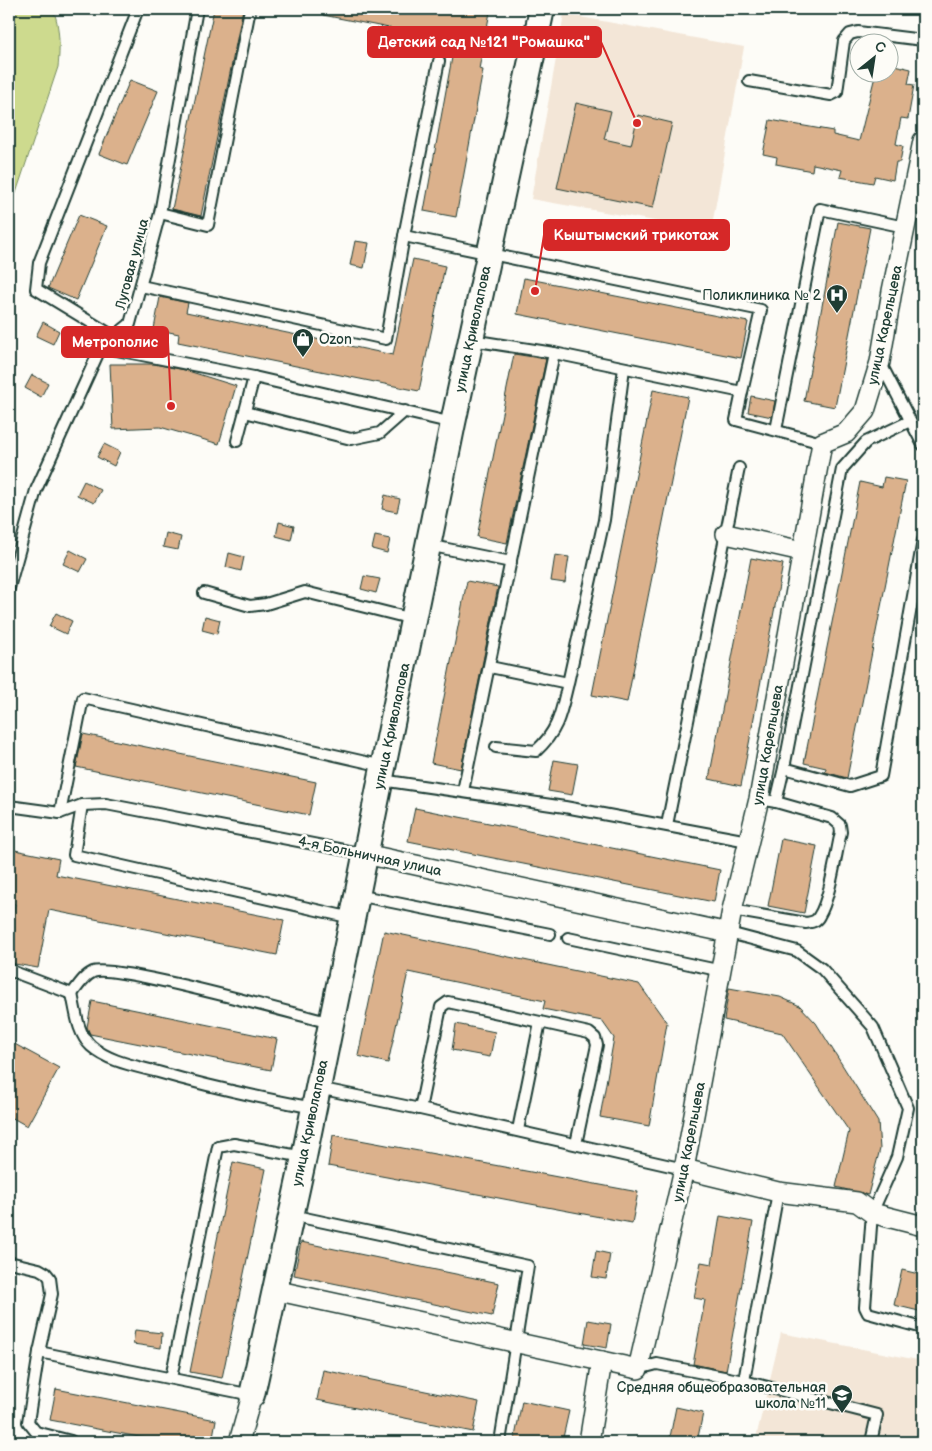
<svg xmlns="http://www.w3.org/2000/svg" width="932" height="1451" font-family="'Balsamiq Sans',sans-serif">
<style>
.built{fill:#f3e6d7}
.green{fill:#cdda8e;stroke:#768c61}
.building{fill:#dbb18c;stroke:#1f3d34}
.lines{fill:none;stroke-linecap:round;stroke-linejoin:round}
.service-casing{stroke:#1f3d34;stroke-width:14}
.minor-casing{stroke:#1f3d34;stroke-width:22}
.tertiary-casing{stroke:#1f3d34;stroke-width:28}
.service{stroke:#fdfcf7;stroke-width:10}
.minor{stroke:#fdfcf7;stroke-width:19}
.tertiary{stroke:#fdfcf7;stroke-width:24}
.labels{text-anchor:middle;dominant-baseline:central;stroke-width:5;stroke-linejoin:round;paint-order:stroke}
.street-label{font-size:14px;fill:#1f3d34;stroke:#fdfcf7}
.poi-label{font-size:14px;fill:#1f3d34;stroke:#fdfcf7;text-anchor:end}
.leader{fill:none;stroke:#d62828;stroke-width:2}
.callout-dot{fill:#d62828;stroke:#fdfcf7;stroke-width:2}
.callout{fill:#d62828;stroke:#d62828;stroke-width:2}
.callout-label{font-size:15px;text-anchor:middle;font-weight:bold;fill:#fff}
</style>
<rect width="100%" height="100%" fill="#fdfcf7"/>
<filter id="ink" filterUnits="userSpaceOnUse"><feTurbulence type="fractalNoise" baseFrequency=".02" numOctaves="2"/><feDisplacementMap in="SourceGraphic" scale="10" xChannelSelector="R" yChannelSelector="G"/><feConvolveMatrix kernelMatrix="1 2 1 2 8 2 1 2 1" color-interpolation-filters="sRGB"/></filter>
<g filter="url(#ink)">
<!-- built -->
<g class="built">
<path d="M564,14L744,47L711,231L531,199Z"/>
<path d="M781,1333L923,1361V1442H755Z"/>
</g>
<!-- green -->
<path class="green" d="M9,9H53C60,26 60,49 58,67L9,214Z"/>
<!-- building -->
<g class="building">
<path d="M214,9H243L201,216L172,209Z"/>
<path d="M324,9H471L490,12L479,69L483,70L456,217L424,211L455,41L323,15Z"/>
<path d="M890,64L911,69L908,84L914,85L908,119L901,118L896,144L903,146L900,162H896L893,180L875,176L873,183L840,177L842,170L813,164L812,171L776,164L777,157L763,154L770,120L833,131V135L859,141L876,72H890Z"/>
<path d="M130,80L158,91L127,165L99,154Z"/>
<path d="M576,103L611,111L604,139L631,145L638,115L672,123L653,208L557,188Z"/>
<path d="M79,215L107,226L76,300L48,288Z"/>
<path d="M838,222L870,228L835,407L804,401Z"/>
<path d="M355,241L369,243L364,268L350,265Z"/>
<path d="M413,259L445,266L419,391L178,342L179,334L154,329L160,297L188,303L186,312L393,355Z"/>
<path d="M524,278L748,322L741,358L517,314Z"/>
<path d="M43,322L59,331L53,344L36,336Z"/>
<path d="M514,354L546,359L507,543L477,537Z"/>
<path d="M110,364H154L185,370L236,386L219,444L160,427L113,429Z"/>
<path d="M32,375L48,383L41,397L25,388Z"/>
<path d="M653,390L688,397L627,702L592,695Z"/>
<path d="M751,396L775,401L772,417L748,412Z"/>
<path d="M104,444L120,452L114,466L97,457Z"/>
<path d="M884,477L906,481L847,778L825,772L826,768L804,763L860,482L882,487Z"/>
<path d="M84,481L101,490L94,503L77,495Z"/>
<path d="M385,495L400,499L397,512L382,509Z"/>
<path d="M279,522L294,526L291,540L276,536Z"/>
<path d="M166,533L181,537L178,550L163,547Z"/>
<path d="M375,536L390,539L387,553L372,549Z"/>
<path d="M70,550L87,559L80,572L63,564Z"/>
<path d="M229,553L244,557L241,571L226,567Z"/>
<path d="M555,555L569,557L565,583L551,581Z"/>
<path d="M751,558L783,564L741,786L709,779Z"/>
<path d="M364,576L380,579L376,593L361,589Z"/>
<path d="M467,581L498,587L461,769L431,763Z"/>
<path d="M56,613L72,621L66,634L49,626Z"/>
<path d="M205,616L220,620L217,634L202,630Z"/>
<path d="M83,734L316,782L309,815L76,767Z"/>
<path d="M554,760L578,764L572,795L548,791Z"/>
<path d="M415,808L720,870L714,902L408,841Z"/>
<path d="M781,839L817,846L804,913L768,906Z"/>
<path d="M15,850L59,859L56,875L284,920L277,955L49,910L38,968L15,964L9,961V937L15,904L9,902V881Z"/>
<path d="M384,931L639,984L667,1023L649,1126L600,1117L614,1038L602,1021L543,1009L545,1001L408,972L388,1063L358,1056Z"/>
<path d="M729,988L780,997L800,1006L816,1023L878,1122L880,1149L868,1195L836,1187L849,1131L782,1033L724,1020Z"/>
<path d="M92,1001L277,1039L271,1070L90,1034L87,1027Z"/>
<path d="M456,1024L495,1032L490,1057L452,1050Z"/>
<path d="M9,1041L59,1068L27,1126L9,1116Z"/>
<path d="M333,1135L638,1192L632,1223L328,1166Z"/>
<path d="M233,1162L266,1169L222,1378L190,1372Z"/>
<path d="M720,1216L753,1222L726,1371L693,1364L705,1300L694,1298L701,1262L712,1264Z"/>
<path d="M301,1242L499,1283L492,1316L294,1275Z"/>
<path d="M596,1251L610,1254L606,1279L592,1277Z"/>
<path d="M902,1270L923,1275V1312L894,1305Z"/>
<path d="M588,1320L611,1324L607,1348L584,1344Z"/>
<path d="M135,1330L162,1333L161,1348L133,1344Z"/>
<path d="M323,1370L479,1402L473,1432L317,1400Z"/>
<path d="M56,1389L216,1420L212,1442H165L50,1420Z"/>
<path d="M522,1401L569,1411L562,1442H514Z"/>
<path d="M676,1407L703,1413L697,1442H669Z"/>
</g>
<g class="lines">
<!-- service casing -->
<g class="service-casing">
<g id="service">
<path d="M749,81L831,95L837,92L844,41L850,34L858,32L923,40"/>
<path d="M160,213L208,225L250,9"/>
<path d="M404,236L761,310L742,392"/>
<path d="M141,286L386,339L404,236L439,61"/>
<path d="M115,337L36,289L39,263L138,9"/>
<path d="M471,340L554,353L742,392L736,420L822,443"/>
<path d="M101,347L254,377L453,423"/>
<path d="M880,362L923,445"/>
<path d="M245,412L351,439L380,433L405,411"/>
<path d="M776,430L820,209L905,227"/>
<path d="M237,441L254,377"/>
<path d="M428,545L511,562"/>
<path d="M9,588L36,490L101,347L130,324L160,213L197,9"/>
<path d="M204,593L250,606L266,604L305,592L413,619"/>
<path d="M490,667L568,683L604,520L624,368"/>
<path d="M496,747L536,751C559,730 561,712 568,683"/>
<path d="M784,768L842,469L866,442L910,421"/>
<path d="M381,780L565,807L748,841"/>
<path d="M463,791L554,353"/>
<path d="M759,799L776,802L784,768L850,786L881,776L923,540"/>
<path d="M82,805L74,855L352,918"/>
<path d="M9,806L60,813L82,805L106,804L365,854"/>
<path d="M60,813L83,698L383,766"/>
<path d="M667,825L739,468"/>
<path d="M357,895L550,934"/>
<path d="M732,910L806,923C811,922 816,922 819,916C830,899 836,853 841,832L840,825L832,818L776,802"/>
<path d="M729,933L797,951L822,969L873,1027L908,1108L897,1157L872,1213L865,1307L868,1313L923,1328"/>
<path d="M568,938L722,971"/>
<path d="M9,968L14,972L72,994C76,1011 77,1033 91,1046C109,1062 136,1066 158,1072C210,1087 261,1098 314,1108"/>
<path d="M72,994C78,986 84,976 93,972C113,963 298,1015 331,1023"/>
<path d="M540,1022L589,1033L595,1038L597,1045L576,1144"/>
<path d="M318,1088L420,1109L684,1169"/>
<path d="M420,1109L441,1007L448,1002L540,1022L518,1130"/>
<path d="M291,1215L528,1266L500,1442"/>
<path d="M9,1262L39,1269L46,1273L50,1278L52,1294L39,1352L28,1422L36,1432L71,1441"/>
<path d="M39,1352L252,1395"/>
<path d="M638,1369L657,1364L744,1381L877,1415L871,1442"/>
<path d="M171,1378L218,1147L234,1144L304,1157"/>
<path d="M744,1381L778,1192"/>
</g>
</g>
<!-- minor casing -->
<g class="minor-casing">
<g id="minor">
<path d="M726,534L802,551"/>
<path d="M365,854L729,933"/>
<path d="M684,1169L778,1192L857,1202L872,1213L923,1226"/>
<path d="M274,1290L638,1369L684,1169L732,910L759,799L822,443L846,433L865,411L880,362L892,291L923,141"/>
<path d="M239,1442L252,1395"/>
<path d="M589,1442L602,1361"/>
</g>
</g>
<!-- tertiary casing -->
<g class="tertiary-casing">
<path id="tertiary" d="M252,1395L304,1157L453,423L542,9"/>
</g>
<!-- service -->
<use href="#service" class="service"/>
<!-- minor -->
<use href="#minor" class="minor"/>
<!-- tertiary -->
<use href="#tertiary" class="tertiary"/>
</g>
</g>
<!-- icons -->
<defs>
<g id="hospital-pin" transform="scale(1.125)"><path d="M0 17L-7.5 6A9.5 9.5 0 1 1 7.5 6Z" fill="#1f3d34" stroke="#fdfcf7"/><path d="M-5-5h3v3.5h4V-5h3V5h-3V1.5h-4V5h-3Z" fill="#fff"/></g>
<g id="shop-pin" transform="scale(1.125)"><path d="M0 17L-7.5 6A9.5 9.5 0 1 1 7.5 6Z" fill="#1f3d34" stroke="#fdfcf7"/><path d="M-5-2.5h2.3a2.7 3.5 0 0 1 5.4 0H5L5.5 6h-11ZM-1.5-2.5h3a1.5 2.3 0 0 0-3 0Z" fill="#fff"/></g>
<g id="school-pin" transform="scale(1.125)"><path d="M0 17L-7.5 6A9.5 9.5 0 1 1 7.5 6Z" fill="#1f3d34" stroke="#fdfcf7"/><path d="M0-5L7-2L0 1L-7-2ZM-4 1L0 2.5L4 1V4Q0 6-4 4Z" fill="#fff"/></g>
</defs>
<g fill-rule="evenodd">
<use href="#hospital-pin" x="837" y="295"/>
<use href="#shop-pin" x="303" y="339"/>
<use href="#school-pin" x="842" y="1395"/>
</g>
<g class="labels">
<!-- street labels -->
<g class="street-label">
<text transform="translate(132 264) rotate(-75)">Луговая улица</text>
<text transform="translate(885 325) rotate(-78)">улица Карельцева</text>
<text transform="translate(473 329) rotate(-78)">улица Криволапова</text>
<text transform="translate(392 726) rotate(-78)">улица Криволапова</text>
<text transform="translate(768 745) rotate(-80)">улица Карельцева</text>
<text transform="translate(370 856) rotate(12)">4-я Больничная улица</text>
<text transform="translate(310 1123) rotate(-78)">улица Криволапова</text>
<text transform="translate(689 1142) rotate(-79)">улица Карельцева</text>
</g>
<!-- poi labels -->
<g class="poi-label">
<text x="821" y="295">Поликлиника № 2</text>
<text x="319" y="339" text-anchor="start">Ozon</text>
<text x="826" y="1387">Средняя общеобразовательная<tspan x="826" dy="16">школа №11</tspan></text>
</g>
</g>
<!-- callouts -->
<path class="leader" d="M637 123L601 42M535 291L544 235M171 406L168 342"/>
<g class="callout-dot">
<circle cx="637" cy="123" r="5"/>
<circle cx="535" cy="291" r="5"/>
<circle cx="171" cy="406" r="5"/>
</g>
<g class="callout">
<rect x="368" y="27" width="233" height="30" rx="5"/>
<rect x="544" y="220" width="185" height="30" rx="5"/>
<rect x="62" y="327" width="106" height="30" rx="5"/>
</g>
<g class="callout-label">
<text x="484" y="47">Детский сад №121 "Ромашка"</text>
<text x="636" y="240">Кыштымский трикотаж</text>
<text x="115" y="347">Метрополис</text>
</g>
<!-- margin -->
<rect width="932" height="1451" fill="none" stroke="#fdfcf7" stroke-width="30"/>
<rect x="15" y="15" width="902" height="1421" fill="none" stroke="#1f3d34" stroke-width="2" filter="url(#ink)"/>
<!-- north arrow -->
<g transform="translate(874 58) rotate(30)"><circle r="24" fill="#fdfcf7" stroke="#a4b0a9"/>
<path d="M0-4L9 19L0 12L-9 19Z" fill="#1f3d34"/>
<text y="-8" font-size="14" font-weight="bold" text-anchor="middle" fill="#1f3d34">С</text>
</g>
</svg>
